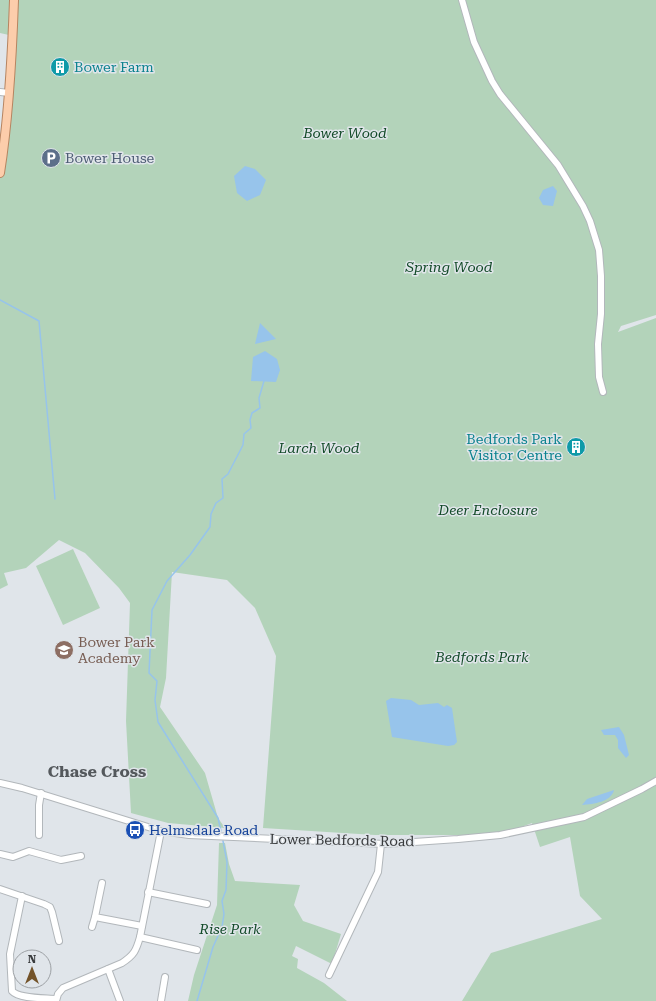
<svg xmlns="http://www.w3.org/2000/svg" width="656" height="1001" font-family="'Roboto Serif',serif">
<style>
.green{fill:#b3d3ba}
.water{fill:#97c4eb}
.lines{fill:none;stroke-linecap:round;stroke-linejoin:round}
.stream{stroke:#97c4eb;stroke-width:1.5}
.minor-casing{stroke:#b2b7bb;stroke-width:8}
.major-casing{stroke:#b68460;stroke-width:10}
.minor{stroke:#fff;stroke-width:6}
.major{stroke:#fccdab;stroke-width:8}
.labels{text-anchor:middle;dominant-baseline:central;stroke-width:3;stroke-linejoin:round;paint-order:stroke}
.culture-label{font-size:14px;fill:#0d838f;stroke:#e0e5ea;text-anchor:start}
.park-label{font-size:14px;font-style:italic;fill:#124a28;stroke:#e0e5ea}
.service-label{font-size:14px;fill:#4e5e75;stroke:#e0e5ea;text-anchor:start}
.education-label{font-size:14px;fill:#785e54;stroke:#e0e5ea;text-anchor:start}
.transit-label{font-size:14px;fill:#164399;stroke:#e0e5ea;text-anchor:start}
.street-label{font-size:14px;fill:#393b3d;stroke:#e0e5ea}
.quarter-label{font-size:16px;font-weight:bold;fill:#54585c;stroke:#e0e5ea}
</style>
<rect width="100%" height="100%" fill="#e0e5ea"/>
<!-- green -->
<g class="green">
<path d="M0,0H656V315L621,326L618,332L656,318V1001H462L491,953L602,919L580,896L570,837L540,847L532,823L500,835H375L263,828L276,656L255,608L227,580L172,572L166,678L160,707L205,773L218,818L225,828L168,823L131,813L126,721L130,603L119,588L85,553L59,540L26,568L4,573L8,585L0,589V149L7,86L9,35L0,33Z"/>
<path d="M73,549L100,608L63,625L36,566Z"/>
<path d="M219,843H225L229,864L235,881L300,885L294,905L303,921L341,934L332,964L296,946L292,956L298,959L297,968L324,983L347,1001H188L194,975L217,905Z"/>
</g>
<!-- water -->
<g class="water">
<path d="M245,166L255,169L266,180L260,195L247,201L237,193L234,176Z"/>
<path d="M553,186L557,191L553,206L543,205L539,198L543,190Z"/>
<path d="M260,323L276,339L255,344Z"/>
<path d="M265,351L277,359L280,370L276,382L251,381L253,357Z"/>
<path d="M391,698L411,700L419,705L438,703L444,707L447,705L452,708L457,742L454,745L448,746L392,737L386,701Z"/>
<path d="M619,727L624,735L629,755L626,758L618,748V740L615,735H604L601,730Z"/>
<path d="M614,790C611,802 594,804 582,805L587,799Z"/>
</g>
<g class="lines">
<!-- stream -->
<g class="stream">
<path d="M0,300L39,321L55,499"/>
<path d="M221,831L218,818L158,722L155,700L157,681L149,673L152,610L167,581L190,555L210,527L211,514L216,503L223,498L222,479L228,474L243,445L244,434L251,428L250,420L252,413L260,408L259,398L264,381"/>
<path d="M197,1001L213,947L222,927L224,914L222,901L226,890L227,862L223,841"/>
</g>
<!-- minor casing -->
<g class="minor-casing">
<g id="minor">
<path d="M462,0L474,42L492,81L500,94L558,165L583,206L590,221L599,250L601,276V314L598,344L599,377L603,392"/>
<path d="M0,92L9,93"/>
<path d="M0,783L22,788L161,831L189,835L385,844L458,839L500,835L584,817L642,789L656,781"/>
<path d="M39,835V805L41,793"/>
<path d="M0,854L13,857L29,851L61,860L81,856"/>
<path d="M102,883L95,917L142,926"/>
<path d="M0,889L44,904L50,907L52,912L59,941"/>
<path d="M148,892L207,904"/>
<path d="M22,896L10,954L12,991C19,999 45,998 56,999"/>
<path d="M92,927L95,917"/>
<path d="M140,937L197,950"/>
<path d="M108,969L120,1001"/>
<path d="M329,975L378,872L381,844"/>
<path d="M56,1001L58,994L63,988L122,963C134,955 136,951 140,937L161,831"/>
<path d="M161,1001L165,977"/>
</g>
</g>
<!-- major casing -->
<g class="major-casing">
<path id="major" d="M0,173C9,116 12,58 14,0"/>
</g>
<!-- minor -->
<use href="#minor" class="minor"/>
<!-- major -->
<use href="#major" class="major"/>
</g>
<!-- icons -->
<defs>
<g id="building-disc" transform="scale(1)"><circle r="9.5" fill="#0f9aa8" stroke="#e0e5ea"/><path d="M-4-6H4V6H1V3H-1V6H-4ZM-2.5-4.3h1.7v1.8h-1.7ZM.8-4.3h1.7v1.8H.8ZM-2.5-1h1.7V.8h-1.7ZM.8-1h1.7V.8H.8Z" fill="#fff"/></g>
<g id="parking-disc" transform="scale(1)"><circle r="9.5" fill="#5c6f8a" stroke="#e0e5ea"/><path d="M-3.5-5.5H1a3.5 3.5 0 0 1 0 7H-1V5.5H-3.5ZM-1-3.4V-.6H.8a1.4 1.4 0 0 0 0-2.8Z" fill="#fff"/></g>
<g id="school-disc" transform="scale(1)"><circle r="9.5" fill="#8d6e63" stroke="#e0e5ea"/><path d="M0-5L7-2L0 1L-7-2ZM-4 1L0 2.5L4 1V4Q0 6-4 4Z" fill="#fff"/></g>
<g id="bus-disc" transform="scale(1)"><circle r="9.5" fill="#1a4fb4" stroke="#e0e5ea"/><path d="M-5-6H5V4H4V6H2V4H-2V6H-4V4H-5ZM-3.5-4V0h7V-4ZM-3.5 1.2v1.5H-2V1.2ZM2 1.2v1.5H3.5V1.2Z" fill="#fff"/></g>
</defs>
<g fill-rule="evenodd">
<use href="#building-disc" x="60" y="67"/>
<use href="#parking-disc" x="51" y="158"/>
<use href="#building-disc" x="576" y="447"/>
<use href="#school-disc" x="64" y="650"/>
<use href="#bus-disc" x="135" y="830"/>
</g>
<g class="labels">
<!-- culture labels -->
<g class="culture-label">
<text x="74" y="67">Bower Farm</text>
<text x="562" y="439" text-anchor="end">Bedfords Park<tspan x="562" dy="16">Visitor Centre</tspan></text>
</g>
<!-- park labels -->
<g class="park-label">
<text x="345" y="133">Bower Wood</text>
<text x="449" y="267">Spring Wood</text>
<text x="319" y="448">Larch Wood</text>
<text x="488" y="510">Deer Enclosure</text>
<text x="482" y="657">Bedfords Park</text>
<text x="230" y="929">Rise Park</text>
</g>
<!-- service labels -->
<g class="service-label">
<text x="65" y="158">Bower House</text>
</g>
<!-- education labels -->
<g class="education-label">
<text x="78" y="642">Bower Park<tspan x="78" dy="16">Academy</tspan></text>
</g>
<!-- transit labels -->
<g class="transit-label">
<text x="149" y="830">Helmsdale Road</text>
</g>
<!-- street labels -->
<g class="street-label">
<text transform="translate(342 840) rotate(1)">Lower Bedfords Road</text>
</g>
<!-- quarter labels -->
<g class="quarter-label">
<text x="97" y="771">Chase Cross</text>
</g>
</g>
<!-- north arrow -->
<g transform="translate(32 969)"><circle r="19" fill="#e0e5ea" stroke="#9da1a5"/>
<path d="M0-3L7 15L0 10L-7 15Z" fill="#735329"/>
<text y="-6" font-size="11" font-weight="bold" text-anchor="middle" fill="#393b3d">N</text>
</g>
</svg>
